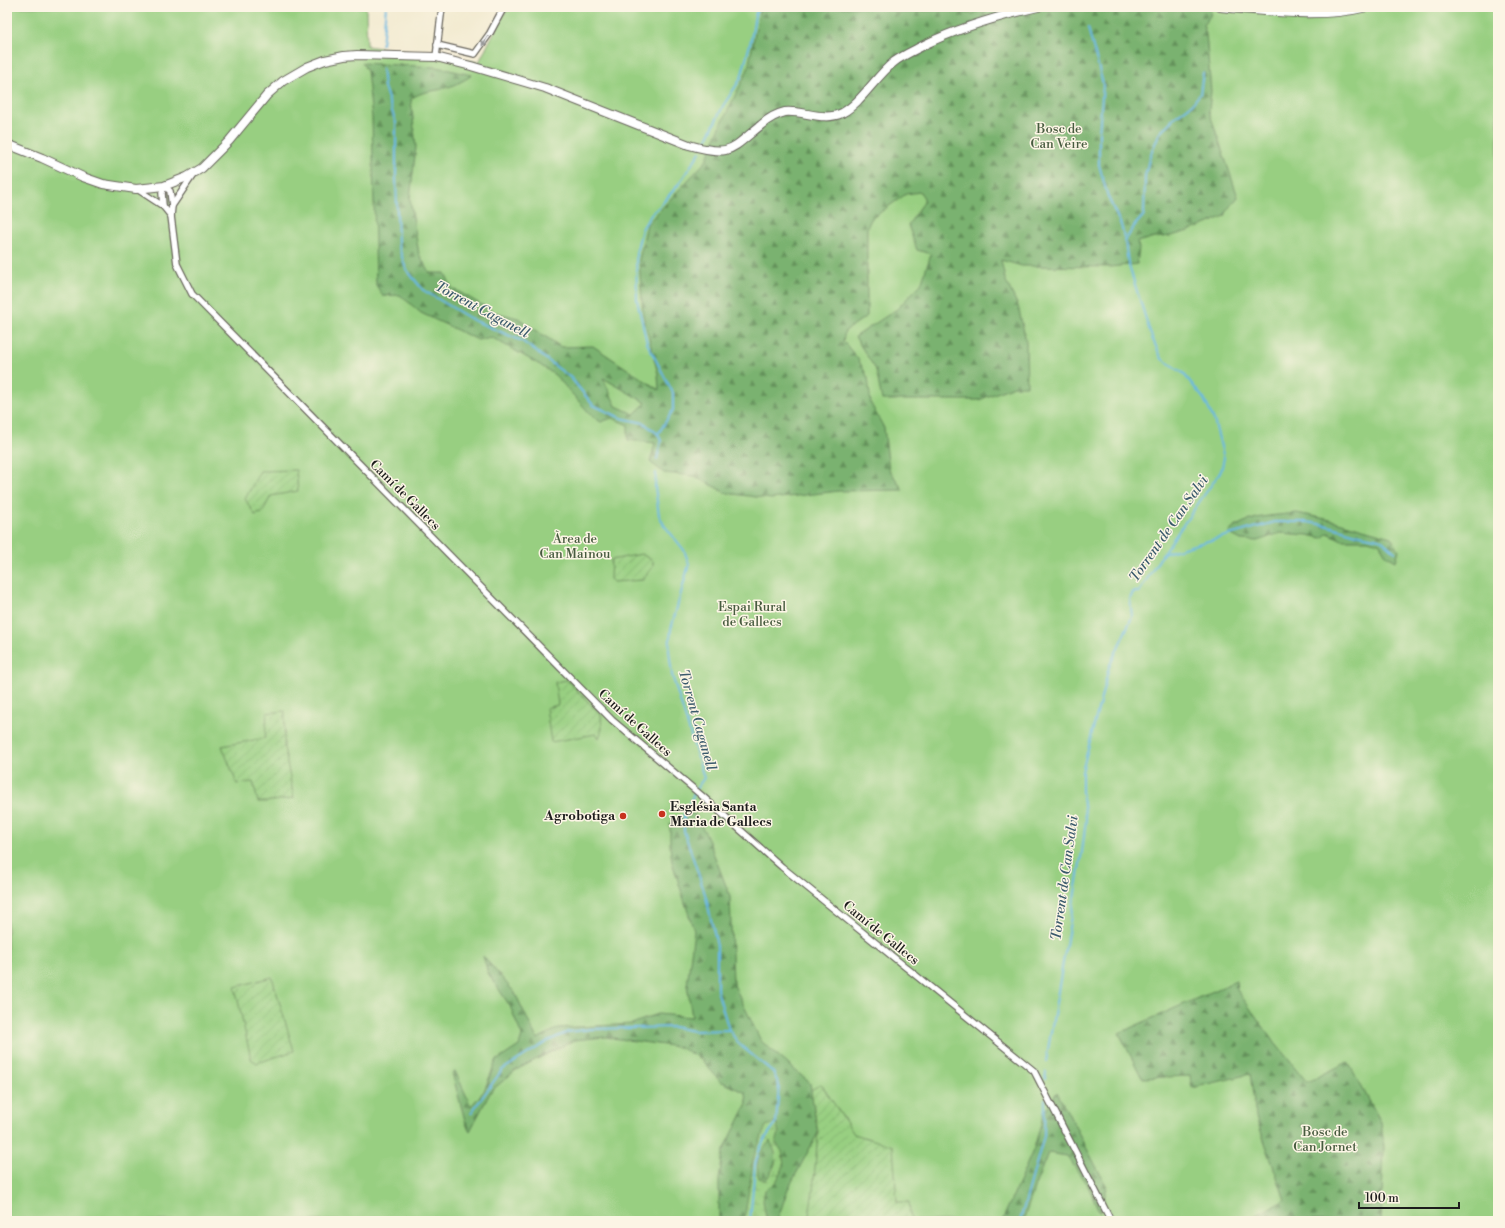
<svg xmlns="http://www.w3.org/2000/svg" width="1505" height="1228" font-family="'Libre Bodoni',serif">
<style>
.green{fill:#98cf81;stroke:#5a764e}
.forest{fill:url(#forest-firs);stroke:#4b6746;fill-rule:evenodd}
.wetland{fill:url(#wetland-marsh);stroke:#5a764e;fill-rule:evenodd}
.garden{fill:url(#garden-furrows);stroke:#5a764e}
.lines{fill:none;stroke-linecap:round;stroke-linejoin:round}
.stream{stroke:#68b8e3;stroke-width:2}
.minor-casing{stroke:#67645b;stroke-width:8}
.secondary-casing{stroke:#67645b;stroke-width:10}
.minor{stroke:#fff;stroke-width:5.5}
.secondary{stroke:#fff;stroke-width:8}
.oneway{fill:#999}
.poi-dot{fill:#c8321e;stroke:#fcf5e5;stroke-width:1.5}
.labels{text-anchor:middle;dominant-baseline:central;stroke-width:3;stroke-linejoin:round;paint-order:stroke}
.park-label{font-size:13px;fill:#475b3f;stroke:#fcf5e5}
.street-label{font-size:13px;fill:#1c1c1c;stroke:#fcf5e5}
.poi-label{font-size:13px;font-weight:bold;fill:#1c1c1c;stroke:#fcf5e5;text-anchor:start}
.water-label{font-size:14px;font-style:italic;fill:#3a5a6c;stroke:#fcf5e5}
</style>
<defs>
<pattern id="forest-firs" width="22" height="20" patternUnits="userSpaceOnUse"><rect width="22" height="20" fill="#7ab26f"/><path d="M5 1l3.5 6h-7zM16 11l3.5 6h-7z" fill="#63905a"/></pattern>
<pattern id="wetland-marsh" width="20" height="14" patternUnits="userSpaceOnUse"><rect width="20" height="14" fill="#98cf81"/><path d="M1 5h8M5 5V1M11 12h8M15 12V8" fill="none" stroke="#82b16f"/></pattern>
<pattern id="garden-furrows" width="10" height="10" patternUnits="userSpaceOnUse"><rect width="10" height="10" fill="#98cf81"/><path d="M-1 1l2-2M0 10L10 0M9 11l2-2" fill="none" stroke="#82b16f"/></pattern>
</defs>
<rect width="100%" height="100%" fill="#fcf5e5"/>
<filter id="ink" filterUnits="userSpaceOnUse"><feTurbulence type="fractalNoise" baseFrequency=".025" numOctaves="2"/><feDisplacementMap in="SourceGraphic" scale="8" xChannelSelector="R" yChannelSelector="G"/><feConvolveMatrix kernelMatrix="1 2 1 2 8 2 1 2 1" color-interpolation-filters="sRGB"/></filter>
<filter id="wash" filterUnits="userSpaceOnUse"><feTurbulence type="fractalNoise" baseFrequency=".012" numOctaves="4" result="noise"/><feDisplacementMap in="SourceGraphic" scale="16" xChannelSelector="R" yChannelSelector="G"/><feGaussianBlur stdDeviation="0.9" result="paint"/><feColorMatrix in="noise" values="0 0 0 0 0 0 0 0 0 0 0 0 0 0 0 0 0 1.4 0 .05"/><feComposite in="paint" operator="in"/></filter>
<g filter="url(#wash)">
<rect width="100%" height="100%" fill="#f3ebd1"/>
<!-- green -->
<path class="green" d="M7,7H366L367,46L479,62L504,13L513,7H1498V1221H7Z"/>
<!-- forest -->
<g class="forest">
<path d="M760,7H888L897,13L943,9L974,14L978,7H1211L1210,16L1203,25L1206,34L1211,91L1209,111L1238,197L1228,209L1225,216C1211,222 1197,229 1182,233C1167,238 1152,237 1137,242L1139,248L1137,264L1110,267L1022,266L1001,260L1005,279L1018,306L1026,341L1027,386H1014L979,400H882L876,370L855,337L897,309L921,284L931,254L917,250L908,225L924,202V198L920,192L906,194L871,219L867,228V316L845,331L843,341L858,359L868,378L871,404L884,428L889,469L903,490L839,491L771,499L726,493L695,476L664,473L650,462L655,443L628,440V425L612,418L601,422L593,417L555,375L540,365L491,337L478,340L421,313L400,295L383,296L376,285L372,118L367,71L362,63L436,67L472,75C462,82 453,86 442,89C431,92 421,91 411,99L416,147L410,199L419,254L430,273H445L452,288L494,312L518,318L561,347L593,346L659,390L658,374L643,315L639,260L647,224L706,161L718,131L748,69ZM603,378L646,403L634,414L616,406Z"/>
<path d="M1297,513L1335,521L1391,537L1399,550L1396,561L1387,556L1379,543L1368,540H1342L1328,533L1322,538L1308,535L1280,533L1258,541L1241,540L1228,533C1245,515 1274,516 1297,513Z"/>
<path d="M693,812L706,834L730,896L733,983L761,1041L810,1083L818,1133L788,1189L777,1221H719V1180L723,1152L747,1104L746,1093L720,1081L701,1059L679,1047L605,1037L574,1040L516,1070L491,1091L470,1131L466,1124L452,1073L455,1071L471,1106L484,1091L496,1061L519,1046L522,1036L510,1006L488,973L483,956L515,993L537,1039L559,1028L632,1024L657,1014L692,1017L687,985L694,931L672,862L670,846V824Z"/>
<path d="M1236,981L1237,990L1275,1043L1307,1082L1348,1062L1381,1122L1384,1147L1381,1221H1246L1285,1200L1256,1117L1250,1074L1192,1088L1190,1076L1142,1078L1119,1033Z"/>
<path d="M1057,1092L1107,1187L1100,1213L1088,1186L1067,1156L1048,1153L1035,1186L1023,1221H1002L1034,1148L1044,1113Z"/>
</g>
<!-- wetland -->
<path class="wetland" d="M776,1123L779,1133L776,1143L782,1151L784,1166L776,1182L765,1190L763,1201L766,1217L765,1221H744L754,1156L766,1126ZM770,1141C779,1158 777,1164 766,1180L759,1178C755,1160 758,1154 770,1141Z"/>
<!-- garden -->
<g class="garden">
<path d="M296,470L298,491L271,496L262,513L255,515L245,499L260,471Z"/>
<path d="M642,554L653,561V567L643,580L613,582L610,579L611,560Z"/>
<path d="M567,680L601,715L602,729L599,738L596,734L551,742L546,708L558,705L555,682Z"/>
<path d="M285,711L284,747L294,798L266,802H258L253,782L237,784L222,746L265,738L267,713Z"/>
<path d="M272,977L294,1051L257,1063L251,1059L235,987Z"/>
<path d="M821,1084L854,1134L893,1146L897,1202H909L911,1221H808L813,1191L818,1133L811,1090Z"/>
</g>
<g class="lines">
<!-- stream -->
<g class="stream">
<path d="M382,44L386,7"/>
<path d="M382,68L384,87L396,123V176L398,245L406,269L423,290L473,320L522,341L571,378L593,405L621,418L644,423L658,434L661,441L657,459"/>
<path d="M704,145L723,106L741,78L751,40L755,15L759,7"/>
<path d="M1125,241L1135,225L1144,215L1145,176L1149,159L1159,134L1175,117L1192,104L1200,94L1203,73"/>
<path d="M658,434L673,410V393L647,343L637,300L636,253L642,229L651,214L659,207L678,185L700,152"/>
<path d="M656,473L655,487L659,515L664,525L684,550L689,564L671,629L669,650L672,675L704,778L696,789"/>
<path d="M1162,554L1275,522H1307L1325,525L1360,535L1380,539L1395,552"/>
<path d="M695,792L684,814V831L706,897L717,946V990L729,1030L740,1045L773,1072L779,1085L776,1123L764,1140L759,1151L755,1165L750,1221"/>
<path d="M1046,1061L1082,852L1086,819L1082,791V772L1109,667L1132,617L1130,599L1133,592H1139L1162,555L1221,471L1224,458L1214,420L1204,399L1183,373L1162,359L1152,338L1128,263L1125,241L1121,225L1108,197L1099,165V134L1103,84L1088,28"/>
<path d="M1045,1079L1046,1072"/>
<path d="M471,1113L502,1070L548,1041L568,1032L591,1029L674,1027L693,1031L729,1030"/>
<path d="M1020,1221L1044,1136L1045,1099"/>
</g>
</g>
</g>
<g filter="url(#ink)">
<g class="lines">
<!-- minor casing -->
<g class="minor-casing">
<g id="minor">
<path d="M437,45L475,54L490,33L504,7"/>
<path d="M436,57L442,7"/>
<path d="M137,189L163,206L171,216"/>
<path d="M163,206L162,193L164,186L170,191L172,206L171,216L177,264L192,294L612,720L701,795L782,867L1034,1071L1111,1221"/>
<path d="M172,206L193,175"/>
</g>
</g>
<!-- secondary casing -->
<g class="secondary-casing">
<g id="secondary">
<path d="M1220,7C1269,11 1319,19 1367,7"/>
<path d="M7,144L42,158L83,177L103,184L136,189L164,186L187,177L202,168L229,141L267,95L283,81L307,67L325,60L344,56L357,55L436,57L471,66L545,88L689,145C731,157 730,150 761,125C768,119 776,114 785,112C803,110 824,122 842,113C861,103 876,76 894,62C903,55 915,50 926,44C961,27 999,16 1038,7"/>
</g>
</g>
<!-- minor -->
<use href="#minor" class="minor"/>
<!-- secondary -->
<use href="#secondary" class="secondary"/>
</g>
<!-- one-way arrows -->
<defs><path id="oneway-solid" d="M-6-.8H1V-3.2L6.5 0L1 3.2V.8H-6Z"/></defs>
<use class="oneway" href="#oneway-solid" transform="translate(485 41) rotate(122)"/>
</g>
<!-- markers -->
<g class="poi-dot">
<circle cx="662" cy="814" r="4"/>
<circle cx="623" cy="816" r="4"/>
</g>
<g class="labels">
<!-- park labels -->
<g class="park-label">
<text x="1059" y="129">Bosc de<tspan x="1059" dy="15">Can Veire</tspan></text>
<text x="575" y="539">Àrea de<tspan x="575" dy="15">Can Mainou</tspan></text>
<text x="752" y="607">Espai Rural<tspan x="752" dy="15">de Gallecs</tspan></text>
<text x="1325" y="1132">Bosc de<tspan x="1325" dy="15">Can Jornet</tspan></text>
</g>
<!-- street labels -->
<g class="street-label">
<text transform="translate(405 495) rotate(45)">Camí de Gallecs</text>
<text transform="translate(635 723) rotate(42)">Camí de Gallecs</text>
<text transform="translate(881 933) rotate(39)">Camí de Gallecs</text>
</g>
<!-- poi labels -->
<g class="poi-label">
<text x="670" y="807">Església Santa<tspan x="670" dy="15">Maria de Gallecs</tspan></text>
<text x="615" y="816" text-anchor="end">Agrobotiga</text>
</g>
<!-- water labels -->
<g class="water-label">
<text transform="translate(482 310) rotate(28)">Torrent Caganell</text>
<text transform="translate(1169 529) rotate(-55)">Torrent de Can Salvi</text>
<text transform="translate(697 720) rotate(74)">Torrent Caganell</text>
<text transform="translate(1065 878) rotate(-82)">Torrent de Can Salvi</text>
</g>
</g>
<!-- margin -->
<rect width="1505" height="1228" fill="none" stroke="#fcf5e5" stroke-width="24"/>
<!-- scale -->
<path d="M1359 1202v6h100v-6" fill="none" stroke="#1c1c1c" stroke-width="2"/>
<text x="1365" y="1202" font-size="12" fill="#1c1c1c" stroke="#fcf5e5" stroke-width="3" paint-order="stroke">100 m</text>
</svg>
